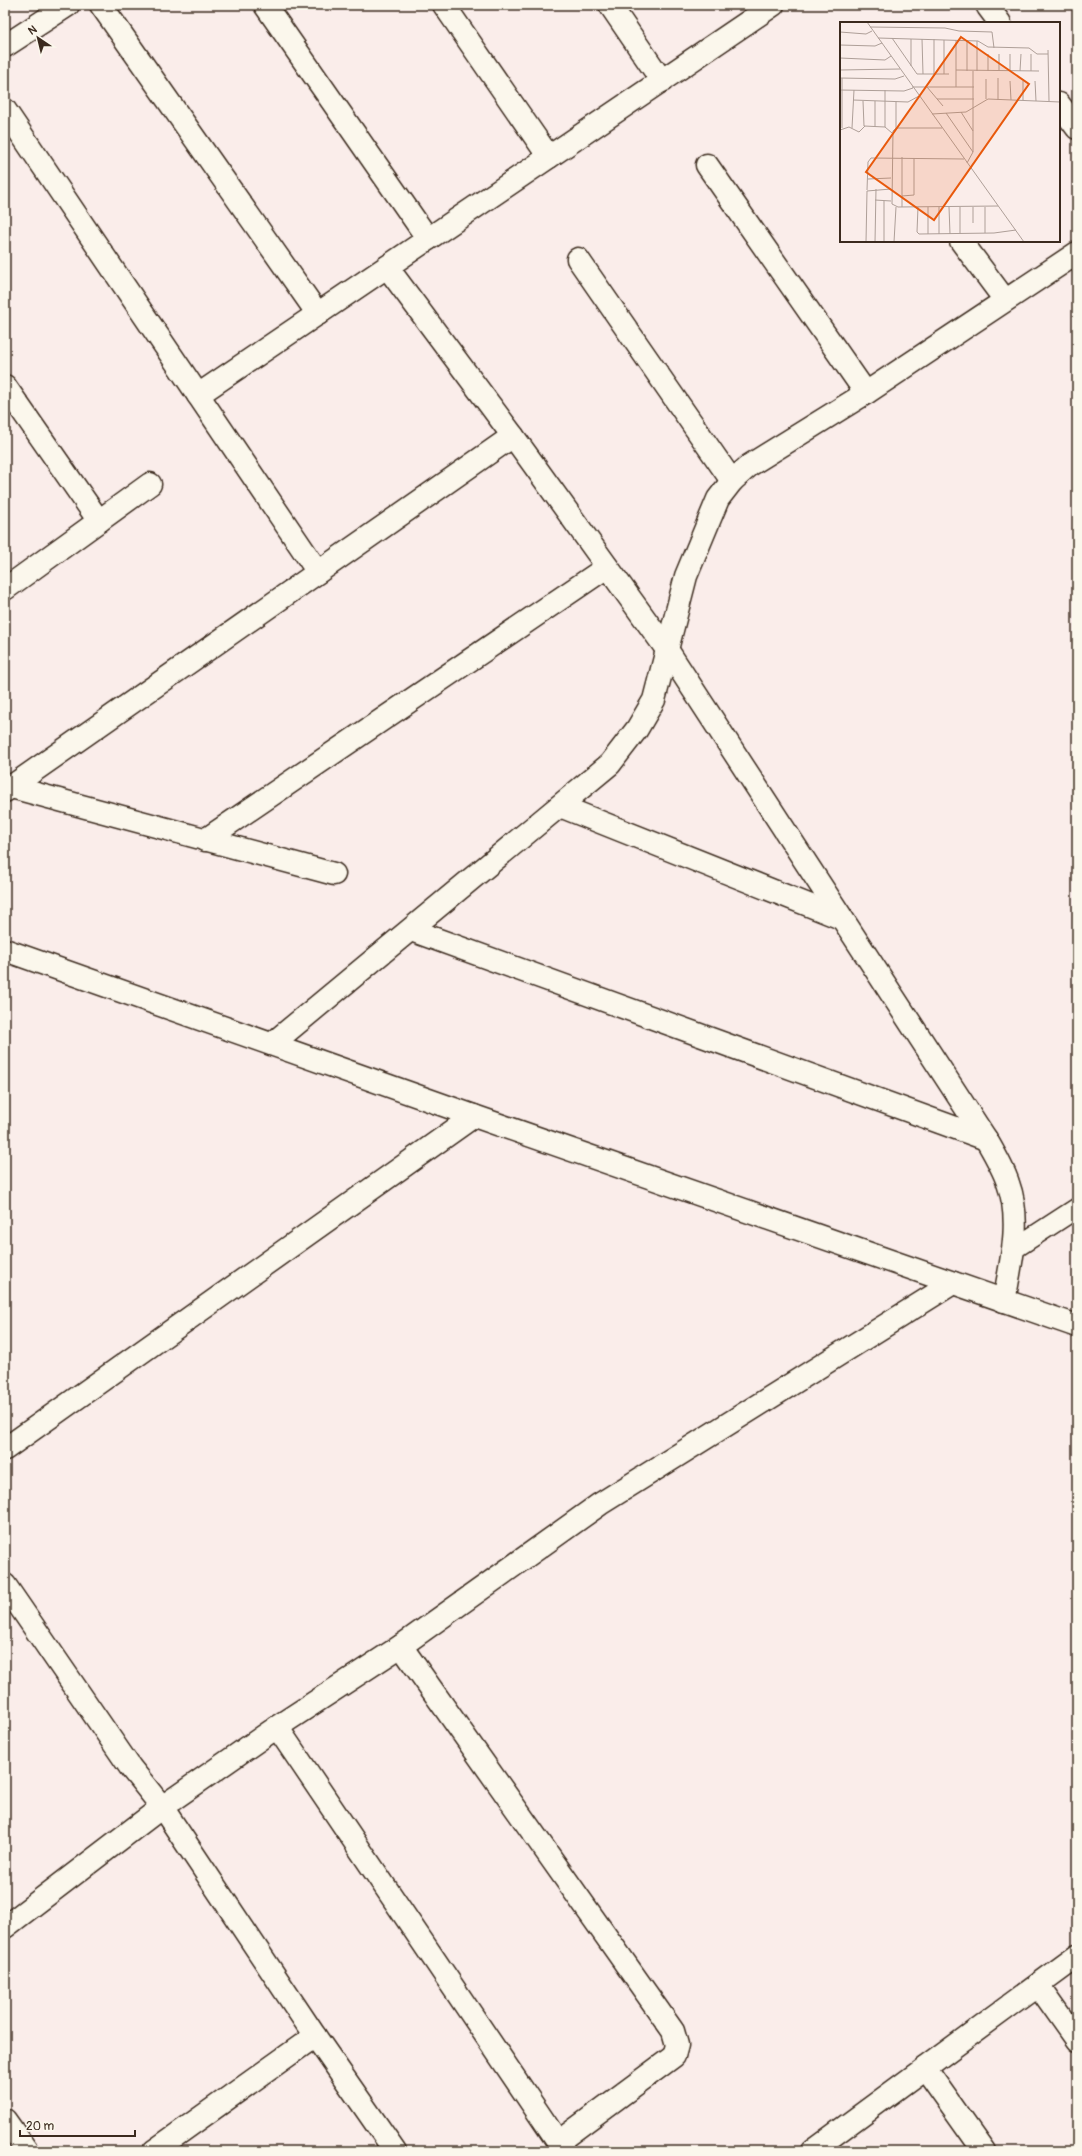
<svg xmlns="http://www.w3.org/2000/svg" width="1082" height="2156" font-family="Pangolin,sans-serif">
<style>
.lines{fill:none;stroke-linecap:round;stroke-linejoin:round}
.service-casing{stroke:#3b2a1e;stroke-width:22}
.minor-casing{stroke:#3b2a1e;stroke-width:25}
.service{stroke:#fbf7ec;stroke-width:19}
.minor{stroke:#fbf7ec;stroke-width:22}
.inset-road{fill:none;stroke:#ae9f98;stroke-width:1}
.view{fill:#e8590c;fill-opacity:0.15;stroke:#e8590c;stroke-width:2}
.inset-edge{fill:none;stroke:#3b2a1e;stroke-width:2}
</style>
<rect width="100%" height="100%" fill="#faedea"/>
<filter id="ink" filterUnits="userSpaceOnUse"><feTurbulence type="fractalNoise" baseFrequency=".025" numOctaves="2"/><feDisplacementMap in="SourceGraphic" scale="8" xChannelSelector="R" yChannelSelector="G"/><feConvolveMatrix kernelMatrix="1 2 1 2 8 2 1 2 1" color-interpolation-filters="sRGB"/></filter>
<g filter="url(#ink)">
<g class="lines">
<!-- service casing -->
<g class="service-casing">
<path id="service" d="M1014,1249L1077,1208"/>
</g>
<!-- minor casing -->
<g class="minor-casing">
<g id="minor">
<path d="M101,5L318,314"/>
<path d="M265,5L428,239"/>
<path d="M444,5L549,157"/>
<path d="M610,5L662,81"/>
<path d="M988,7L1000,23"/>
<path d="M5,46L68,5"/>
<path d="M1059,104L1077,128"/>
<path d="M5,110L318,572"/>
<path d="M707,165L866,393"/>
<path d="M961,241L1005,300"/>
<path d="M578,259L732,481"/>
<path d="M387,267L513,436L668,651L986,1139C994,1153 1003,1168 1008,1183C1022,1221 1011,1262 1004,1301"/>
<path d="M5,386L99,521"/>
<path d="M198,395L773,5"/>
<path d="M5,589L150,484"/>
<path d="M11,787L334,874"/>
<path d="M5,791L513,436"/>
<path d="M560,806L841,918"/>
<path d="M205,840L607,567"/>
<path d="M411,930L986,1139"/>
<path d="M5,950L474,1116L1077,1326"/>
<path d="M272,1044L610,764L637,729L654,700L686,576L718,499L732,481L750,465L866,393L1077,253"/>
<path d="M5,1449L474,1116"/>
<path d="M5,1585L130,1767L162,1807L315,2036L395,2151"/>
<path d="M401,1646L673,2031L677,2045L674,2056L558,2142"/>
<path d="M277,1727L564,2151"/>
<path d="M5,1927L162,1807L277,1727L401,1646L600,1504L953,1283"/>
<path d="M1038,1985L1077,2040"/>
<path d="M925,2068L984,2151"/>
<path d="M5,2120L27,2151"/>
<path d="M154,2151L315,2036"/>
<path d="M812,2151L1077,1956"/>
</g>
</g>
<!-- service -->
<use href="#service" class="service"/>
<!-- minor -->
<use href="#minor" class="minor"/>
</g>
</g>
<!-- overview -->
<g transform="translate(840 22)">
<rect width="220" height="220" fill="#faedea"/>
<path class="inset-road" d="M27,0L184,220M30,5L105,6L119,9L152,10L154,26M0,10L26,12L32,9M38,16L138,19L148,25L189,26L197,32H208M52,16L77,52H109M82,17L83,52M127,18V49M0,23L35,24L42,21M208,28L209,79M170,32V49M191,32V49M0,36L45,38L51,34M71,44V17M0,48L60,47M116,48L199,49M137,49V19M148,49V32M159,49V32M180,49L181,32M94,52V17M104,52V18M0,56L55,57L64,54M158,56V78M170,59L171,78M183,59V78M195,59L196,79M72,65H134M87,65L103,84M116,65V18M0,68L64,69L73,66M97,77H134M146,77V57M13,78L68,80L79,74M23,79L24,104L45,105L52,111M56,79V106M121,90L133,109M106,91L133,130M92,92L126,90L148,77L220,80M35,105V79M45,105V68M2,106V56M12,106L14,68M102,106H56L53,109L52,182L58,185L158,184M0,108L9,105L19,110L25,104M127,141L133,130V49M28,157L51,156M27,168L28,140L31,136L124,137M62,174L74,173V136M35,178L51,179M62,185V135M78,185L77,210L79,212L154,211L176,208M88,185V212M99,185V212M109,185L110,212M145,185V211M133,201V185M120,212V185M26,220L27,169L51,167M35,220L36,167M44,220V179M54,220L56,185"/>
<path class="view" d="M121,15L189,62L94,198L26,150Z"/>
<rect width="220" height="220" class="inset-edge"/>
</g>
<!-- margin -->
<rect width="1082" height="2156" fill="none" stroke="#fbf7ec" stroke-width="20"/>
<rect x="10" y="10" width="1062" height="2136" fill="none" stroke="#3b2a1e" stroke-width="1.5" filter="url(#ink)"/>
<!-- north arrow -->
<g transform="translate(38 38) rotate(325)" stroke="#fbf7ec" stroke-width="3" paint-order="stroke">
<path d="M0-3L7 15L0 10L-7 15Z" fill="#3b2a1e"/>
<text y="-6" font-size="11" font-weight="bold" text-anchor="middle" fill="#3b2a1e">N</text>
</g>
<!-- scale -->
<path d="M20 2130v6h115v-6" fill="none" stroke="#3b2a1e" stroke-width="2"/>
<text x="26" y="2130" font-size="12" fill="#3b2a1e" stroke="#fbf7ec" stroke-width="3" paint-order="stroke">20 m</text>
</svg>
